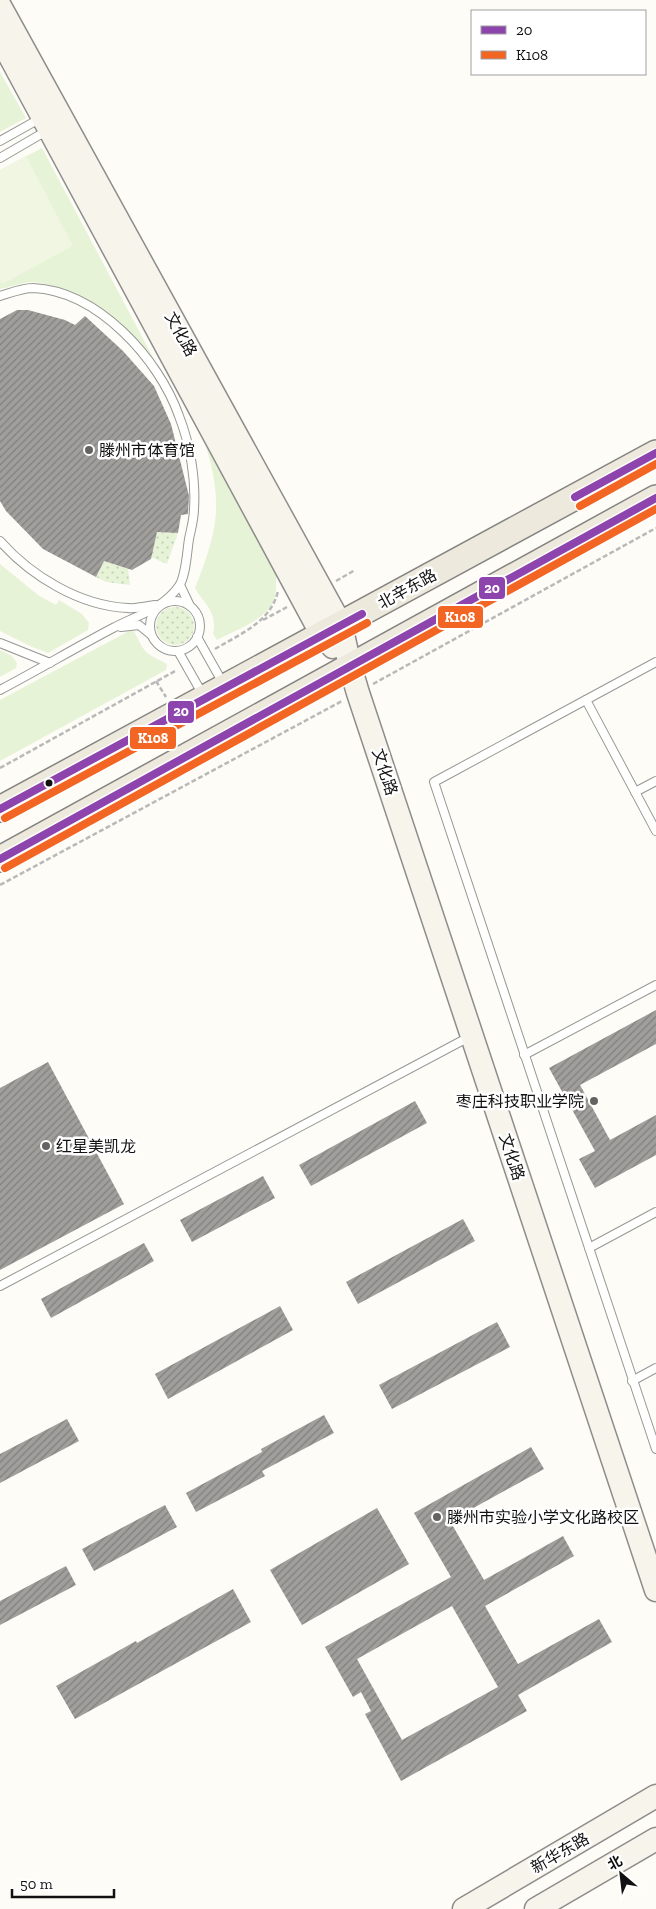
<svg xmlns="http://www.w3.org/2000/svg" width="656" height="1909" font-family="'Zilla Slab','Noto Sans SC',serif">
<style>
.grass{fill:#e7f3d7}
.garden{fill:url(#garden-dots)}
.pitch{fill:#f0f6e1}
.building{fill:url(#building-hatch);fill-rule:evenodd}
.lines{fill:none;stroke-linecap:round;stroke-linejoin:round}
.lane-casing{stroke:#979795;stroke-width:10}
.secondary-casing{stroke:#8e8d8b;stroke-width:25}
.primary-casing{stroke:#858482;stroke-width:28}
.path{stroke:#b9b9b8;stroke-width:2.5;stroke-dasharray:5 2.5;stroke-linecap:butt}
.lane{stroke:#fffffe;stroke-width:8}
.secondary{stroke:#f6f4eb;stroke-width:22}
.primary{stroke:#ede9dc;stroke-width:25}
.bus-1-casing{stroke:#fff;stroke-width:11}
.bus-2-casing{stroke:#fff;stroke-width:11}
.bus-1{stroke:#8e44ad;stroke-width:8}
.bus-2{stroke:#f26522;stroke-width:8}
.poi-dot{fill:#646362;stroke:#fff;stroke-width:2}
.bus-dot{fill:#111;stroke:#fff;stroke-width:2}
.labels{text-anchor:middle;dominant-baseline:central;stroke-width:5;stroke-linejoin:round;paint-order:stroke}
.street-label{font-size:16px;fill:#111;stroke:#fff}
.poi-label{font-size:16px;fill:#111;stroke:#fff;text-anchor:start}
.line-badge{stroke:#fff;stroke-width:2}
.badge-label{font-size:14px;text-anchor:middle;font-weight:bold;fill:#fff}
</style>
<defs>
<pattern id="garden-dots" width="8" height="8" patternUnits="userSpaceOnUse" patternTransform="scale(1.25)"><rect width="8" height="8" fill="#e7f3d7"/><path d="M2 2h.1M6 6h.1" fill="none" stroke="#c5cfb8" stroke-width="1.8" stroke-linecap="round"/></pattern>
<pattern id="building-hatch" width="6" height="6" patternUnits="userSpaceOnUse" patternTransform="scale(1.25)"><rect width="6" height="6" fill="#a19f9c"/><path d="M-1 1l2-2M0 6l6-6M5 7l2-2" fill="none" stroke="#82807e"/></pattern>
</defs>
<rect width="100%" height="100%" fill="#fdfcf7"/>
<!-- grass -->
<g class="grass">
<path d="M0,72L26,118L0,132Z"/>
<path d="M42,148L155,361L154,362C149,356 144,349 139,344C119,322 61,281 30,282C20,283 10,287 0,289V170Z"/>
<path d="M197,420L276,573C276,581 277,592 274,600C265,621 235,630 217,640L213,634C218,612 204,604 195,588C202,570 209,552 213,533C222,494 210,456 197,420Z"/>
<path d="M0,564L38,595L56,605L59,600L82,614L89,623L88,630L48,653L32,647L0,631Z"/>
<path d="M129,631H134C146,655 143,651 167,664L166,670L0,761V700Z"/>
<path d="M0,650L12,656L17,663L16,668L0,677Z"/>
</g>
<!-- garden -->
<g class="garden">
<path d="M157,532L178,533L167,564L151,557Z"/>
<path d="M104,561L128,569L130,585L106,582L96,577Z"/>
<circle cx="175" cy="626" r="19"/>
</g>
<!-- pitch -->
<path class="pitch" d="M26,156L73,246L2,284L0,280V170Z"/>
<!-- building -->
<g class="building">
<path d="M17,310H28L65,320L75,325L85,316L123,351L154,386L171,424L189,496L188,514L181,515L178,533L157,532L151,559L132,570L104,561L96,577L43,549L6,511L0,501V319Z"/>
<path d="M656,1010V1044L580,1085L610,1140L656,1115V1155L595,1188L579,1159L595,1151L549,1068Z"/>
<path d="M48,1062L124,1204L0,1270V1088Z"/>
<path d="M415,1101L427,1123L311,1186L299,1165Z"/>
<path d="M263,1176L275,1198L192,1242L180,1220Z"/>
<path d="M463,1219L475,1241L358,1304L346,1282Z"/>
<path d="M144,1243L154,1261L51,1318L41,1299Z"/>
<path d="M280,1306L293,1330L168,1399L155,1374Z"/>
<path d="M497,1322L510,1347L392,1409L379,1385Z"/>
<path d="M324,1415L334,1433L262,1471L265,1476L196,1512L186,1493L262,1452L261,1449Z"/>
<path d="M67,1419L79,1441L0,1483V1454Z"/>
<path d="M531,1447L544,1469L450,1521L484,1580L563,1536L574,1556L485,1606L518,1664L599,1619L612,1642L518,1695L527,1711L401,1781L365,1714L371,1711L361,1692L353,1697L325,1647L451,1577L414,1513ZM452,1606L498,1687L402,1740L357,1659Z"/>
<path d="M165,1505L177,1527L94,1571L82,1549Z"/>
<path d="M377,1508L409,1564L302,1625L270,1570Z"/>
<path d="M66,1566L76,1585L0,1625V1601Z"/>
<path d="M233,1589L251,1622L75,1719L56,1686L136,1641L137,1643Z"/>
</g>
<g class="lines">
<!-- lane casing -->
<g class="lane-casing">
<g id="lane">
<path d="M0,141L41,118"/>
<path d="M0,158L48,130"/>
<path d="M0,296C10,293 22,288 33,288C98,291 159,359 179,416C190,444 196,479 194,509C194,519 191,529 189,539C187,551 186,576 179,586C163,609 136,616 113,628C75,648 38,670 0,690"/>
<path d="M0,541C31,576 80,606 128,608C137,609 147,606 155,605"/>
<path d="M180,585L190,606"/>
<circle cx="175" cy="626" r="25"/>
<path d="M121,627L139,625L150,634"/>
<path d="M197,637L224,685"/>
<path d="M0,643L50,663"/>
<path d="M178,651L203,695"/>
<path d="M656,662L434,782L656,1449"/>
<path d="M586,700L656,831"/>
<path d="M635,792L656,781"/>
<path d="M524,1055L656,985"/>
<path d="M589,1248L656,1212"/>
<path d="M0,1286L471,1036"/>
<path d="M632,1381L656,1368"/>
</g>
</g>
<!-- secondary casing -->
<g class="secondary-casing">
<g id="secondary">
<path d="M0,6L341,625L350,666L358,693L656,1590"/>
<path d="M0,38L322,635L333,647"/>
<path d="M464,1909L656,1796"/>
<path d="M536,1909L656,1839"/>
</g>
</g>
<!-- primary casing -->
<g class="primary-casing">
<g id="primary">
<path d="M0,809L656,453"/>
<path d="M0,859L656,498"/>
</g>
</g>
<!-- path -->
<g class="path">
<path d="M336,581L355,570"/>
<path d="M263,620L287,607"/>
<path d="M215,649C240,634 271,622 278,591"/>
<path d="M156,681L166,697"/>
<path d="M373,684L656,528"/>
<path d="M0,768L177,670"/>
<path d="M0,885L342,701"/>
</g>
<!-- lane -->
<use href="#lane" class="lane"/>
<!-- secondary -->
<use href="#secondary" class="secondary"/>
<!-- primary -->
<use href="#primary" class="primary"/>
<!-- bus-1 casing -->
<g class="bus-1-casing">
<g id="bus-1">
<path d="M575,497L656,453"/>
<path d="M0,809L362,614"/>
<path d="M0,859L656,498"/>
</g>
</g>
<!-- bus-2 casing -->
<g class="bus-2-casing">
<g id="bus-2">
<path d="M580,506L656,464"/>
<path d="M5,818L367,623"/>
<path d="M5,868L656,509"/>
</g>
</g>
<!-- bus-1 -->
<use href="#bus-1" class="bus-1"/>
<!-- bus-2 -->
<use href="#bus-2" class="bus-2"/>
</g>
<!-- markers -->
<g class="poi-dot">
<circle cx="89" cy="450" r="5"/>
<circle cx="594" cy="1101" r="5"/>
<circle cx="46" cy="1146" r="5"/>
<circle cx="437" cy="1517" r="5"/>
</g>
<circle class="bus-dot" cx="49" cy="783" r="4.5"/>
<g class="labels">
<!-- street labels -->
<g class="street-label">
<text transform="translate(181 334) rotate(61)">文化路</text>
<text transform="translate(407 589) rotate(-29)">北辛东路</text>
<text transform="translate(385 772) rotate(72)">文化路</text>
<text transform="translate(512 1157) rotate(72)">文化路</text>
<text transform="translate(560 1853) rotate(-30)">新华东路</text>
</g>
<!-- poi labels -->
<g class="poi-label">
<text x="99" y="450">滕州市体育馆</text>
<text x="584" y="1101" text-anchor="end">枣庄科技职业学院</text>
<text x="56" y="1146">红星美凯龙</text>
<text x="447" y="1517">滕州市实验小学文化路校区</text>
</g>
</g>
<g class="line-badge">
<rect x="478" y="576" width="28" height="24" rx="5" fill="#8e44ad"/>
<rect x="437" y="605" width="47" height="24" rx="5" fill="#f26522"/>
<rect x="167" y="700" width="28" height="24" rx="5" fill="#8e44ad"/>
<rect x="129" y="726" width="48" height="24" rx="5" fill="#f26522"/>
</g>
<g class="badge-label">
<text x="492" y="593">20</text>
<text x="460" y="622">K108</text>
<text x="181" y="716">20</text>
<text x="153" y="743">K108</text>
</g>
<!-- legend -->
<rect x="471" y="10" width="175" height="65" fill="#ffffff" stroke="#a0a0a0"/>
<rect x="481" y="26" width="25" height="8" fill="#8e44ad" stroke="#a0a0a0"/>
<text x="516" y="35" font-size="15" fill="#111111">20</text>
<rect x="481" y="51" width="25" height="8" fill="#f26522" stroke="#a0a0a0"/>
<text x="516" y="60" font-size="15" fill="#111111">K108</text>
<!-- north arrow -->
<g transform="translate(621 1874) rotate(332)" stroke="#ffffff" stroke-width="4" paint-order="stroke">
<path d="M0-4L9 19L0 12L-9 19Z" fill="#111111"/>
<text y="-8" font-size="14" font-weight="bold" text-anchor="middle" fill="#111111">北</text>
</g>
<!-- scale -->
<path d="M12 1889v8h102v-8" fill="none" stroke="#111111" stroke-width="2.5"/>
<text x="20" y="1889" font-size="15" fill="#111111" stroke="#ffffff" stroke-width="4" paint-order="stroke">50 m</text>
</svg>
